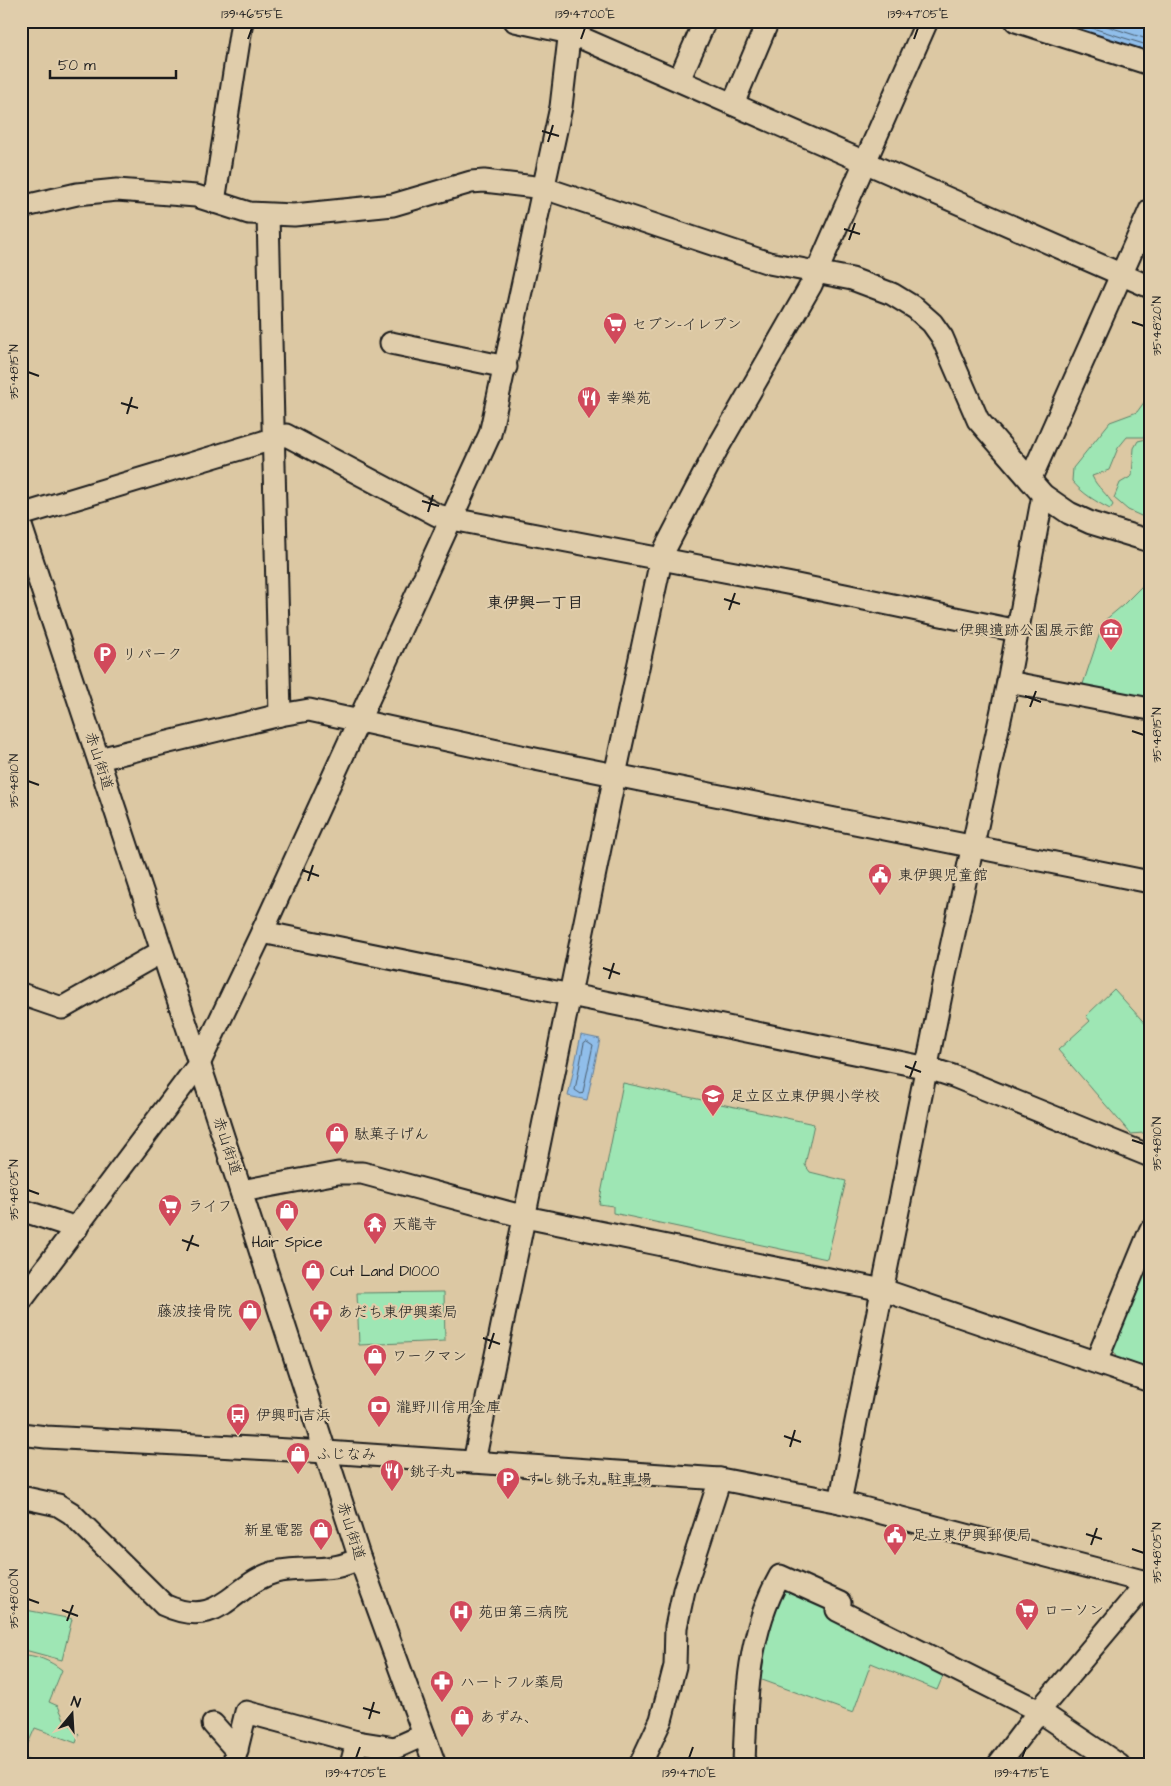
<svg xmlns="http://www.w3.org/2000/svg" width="1171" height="1786" font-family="'Architects Daughter','Klee One',sans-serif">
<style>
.green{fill:#9ee6b4;stroke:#5d8168}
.water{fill:#90beea;stroke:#627d98}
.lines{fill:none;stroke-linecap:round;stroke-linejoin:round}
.shore{stroke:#4a5d6e;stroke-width:1}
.minor-casing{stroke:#1c1c1c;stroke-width:25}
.minor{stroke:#e0cdab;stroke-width:21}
.ticks{fill:none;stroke:#1c1c1c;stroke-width:2}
.labels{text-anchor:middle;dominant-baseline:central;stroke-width:4.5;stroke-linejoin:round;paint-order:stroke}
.poi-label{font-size:15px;fill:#1c1c1c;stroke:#e0cdab;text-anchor:start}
.street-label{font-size:15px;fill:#1c1c1c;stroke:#e0cdab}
.neighbourhood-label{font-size:16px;font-weight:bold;fill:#1c1c1c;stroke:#e0cdab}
.neatline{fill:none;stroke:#1c1c1c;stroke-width:2}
.ticks-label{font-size:12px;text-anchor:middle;fill:#1c1c1c}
</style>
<rect width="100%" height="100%" fill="#dcc8a3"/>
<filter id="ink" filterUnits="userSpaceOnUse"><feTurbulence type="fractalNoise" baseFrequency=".02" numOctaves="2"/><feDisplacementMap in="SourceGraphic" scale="10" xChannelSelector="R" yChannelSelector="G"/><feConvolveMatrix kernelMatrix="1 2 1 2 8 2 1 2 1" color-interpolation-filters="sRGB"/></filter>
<g filter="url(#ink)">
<!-- green -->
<g class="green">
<path d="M1150,394V437H1127L1118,448L1109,470L1092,476C1097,488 1108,494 1113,505L1110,509C1095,501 1083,494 1072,481L1073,468L1110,422L1137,412Z"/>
<path d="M1150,438V520L1128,510L1114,498L1120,483L1132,476L1134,448L1138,441Z"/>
<path d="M1150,578V700L1082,687L1104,621L1122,606Z"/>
<path d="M1114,989L1150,1029V1128L1143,1133L1131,1134L1058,1050L1090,1021L1086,1016Z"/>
<path d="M623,1083L814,1124L805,1165L810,1172L846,1181L827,1259L613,1213V1206L599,1204Z"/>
<path d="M1150,1260V1369L1116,1358L1113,1349Z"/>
<path d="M444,1292L445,1341L359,1345L357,1293Z"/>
<path d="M783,1583L945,1671L937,1690L871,1663L853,1713L754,1677Z"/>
<path d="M21,1609L72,1619L62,1660L21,1649Z"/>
<path d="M21,1655C34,1654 51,1661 62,1670L49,1702L58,1706L64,1719L79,1734L76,1743L35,1728L22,1757L38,1765H21Z"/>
</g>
<!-- water -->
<g class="water">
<path d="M1053,21H1150V52Z"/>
<path d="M581,1035L600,1039L587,1100L568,1096Z"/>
</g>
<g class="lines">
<!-- shore -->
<g class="shore">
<path d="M1070,21L1150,46"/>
<path d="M1091,21L1150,40"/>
<path d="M587,1041L593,1045L583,1092L581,1094L575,1090L584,1043Z"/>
</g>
<!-- minor casing -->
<g class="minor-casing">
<g id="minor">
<path d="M515,21L570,33L1150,287"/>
<path d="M1016,21L1150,64"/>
<path d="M679,80L705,21"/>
<path d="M733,104L768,21"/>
<path d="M214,202L242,21"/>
<path d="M21,207L77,194L117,190L196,196L249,213L294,215L393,205L471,182L484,181L544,188L769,263L852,279L892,294L915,308L932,323L942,337L978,420L1043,495L1069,513L1091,523L1150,541"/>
<path d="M268,215L280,715"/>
<path d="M391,343L506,367"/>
<path d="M1030,480L1150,210"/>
<path d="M21,515L286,435L437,515L452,519L792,584L1018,631"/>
<path d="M21,526L209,1093L360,1559L435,1765"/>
<path d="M1008,682L1150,709"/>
<path d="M99,759L280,715L309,710L530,758L1150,882"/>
<path d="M262,932L928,1068L953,1076L1150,1156"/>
<path d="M21,994L62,1008L161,952"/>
<path d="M241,1191L338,1173H362L525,1217L883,1290L1150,1381"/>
<path d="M21,1210L77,1228"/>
<path d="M21,1301L199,1064L262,932L490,434L561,107L571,21"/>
<path d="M1096,1362L1150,1231"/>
<path d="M21,1434L46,1437L326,1452L720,1479L840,1502L1150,1583"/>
<path d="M474,1462L615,775L661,560L666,547L717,449L811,285L927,21"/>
<path d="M21,1497L58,1505L71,1513L164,1605C223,1632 232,1581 280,1571C297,1568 316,1570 334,1567C343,1566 351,1562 360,1559"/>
<path d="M840,1502L945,975L1008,682L1043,495"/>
<path d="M213,1724L237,1751"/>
<path d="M233,1765L246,1712L357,1742L395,1748L424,1735"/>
<path d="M351,1765L357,1742"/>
<path d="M640,1765L661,1720L675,1666L676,1627L684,1590L720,1479"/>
<path d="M744,1765C746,1701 747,1633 780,1576L840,1603L837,1610L1039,1711L1119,1765"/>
<path d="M998,1765L1039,1711L1150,1579"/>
</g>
</g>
<!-- minor -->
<use href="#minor" class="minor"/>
</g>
</g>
<!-- ticks -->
<path class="ticks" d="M248,39L252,28M581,39L585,28M914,39L918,28M542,131L559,136M548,142L553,125M844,229L860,234M849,240L855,223M1132,322L1144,326M28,372L39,376M121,403L138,408M127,414L132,397M422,501L439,506M428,512L433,495M724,599L740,604M729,610L735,593M1025,696L1041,702M1030,707L1036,691M1132,731L1144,735M28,781L39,785M302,870L319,876M308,881L313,865M603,968L620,974M609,979L614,963M905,1066L921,1072M910,1077L916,1061M1132,1140L1144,1144M28,1190L39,1194M182,1240L199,1246M187,1251L193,1235M483,1338L500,1344M489,1349L494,1333M784,1436L801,1442M790,1447L795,1430M1086,1534L1102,1539M1091,1545L1097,1528M1132,1549L1144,1553M28,1599L39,1603M62,1610L78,1616M67,1621L73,1605M363,1708L380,1713M369,1719L374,1702M356,1758L360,1747M689,1758L693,1747M1022,1758L1026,1747"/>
<!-- icons -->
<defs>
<g id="supermarket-pin" transform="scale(1.25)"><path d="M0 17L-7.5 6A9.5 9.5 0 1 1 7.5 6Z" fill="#d1495b" stroke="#e0cdab"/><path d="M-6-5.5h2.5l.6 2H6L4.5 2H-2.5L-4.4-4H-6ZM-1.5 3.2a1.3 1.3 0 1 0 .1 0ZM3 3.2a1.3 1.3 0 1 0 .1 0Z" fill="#fff"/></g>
<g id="restaurant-pin" transform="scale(1.25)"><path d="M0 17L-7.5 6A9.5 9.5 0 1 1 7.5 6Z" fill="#d1495b" stroke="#e0cdab"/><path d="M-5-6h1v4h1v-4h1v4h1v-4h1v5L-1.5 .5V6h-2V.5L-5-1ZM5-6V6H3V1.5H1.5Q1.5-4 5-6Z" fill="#fff"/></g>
<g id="museum-pin" transform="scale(1.25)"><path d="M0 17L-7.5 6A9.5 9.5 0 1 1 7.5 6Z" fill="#d1495b" stroke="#e0cdab"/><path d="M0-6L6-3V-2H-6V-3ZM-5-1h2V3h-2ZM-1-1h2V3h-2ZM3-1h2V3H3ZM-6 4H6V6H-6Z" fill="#fff"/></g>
<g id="parking-pin" transform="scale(1.25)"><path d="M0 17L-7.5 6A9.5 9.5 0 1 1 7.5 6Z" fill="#d1495b" stroke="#e0cdab"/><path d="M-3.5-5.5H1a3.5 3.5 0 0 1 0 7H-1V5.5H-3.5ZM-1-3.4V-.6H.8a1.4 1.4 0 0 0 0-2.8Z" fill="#fff"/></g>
<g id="civic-pin" transform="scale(1.25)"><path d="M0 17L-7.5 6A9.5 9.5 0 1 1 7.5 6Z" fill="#d1495b" stroke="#e0cdab"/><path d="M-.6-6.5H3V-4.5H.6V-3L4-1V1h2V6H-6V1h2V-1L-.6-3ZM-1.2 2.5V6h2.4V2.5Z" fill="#fff"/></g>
<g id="school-pin" transform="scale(1.25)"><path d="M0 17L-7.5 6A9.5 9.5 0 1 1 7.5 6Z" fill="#d1495b" stroke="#e0cdab"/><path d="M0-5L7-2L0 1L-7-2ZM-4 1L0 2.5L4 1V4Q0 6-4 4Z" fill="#fff"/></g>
<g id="shop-pin" transform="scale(1.25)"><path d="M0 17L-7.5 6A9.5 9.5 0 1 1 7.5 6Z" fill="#d1495b" stroke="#e0cdab"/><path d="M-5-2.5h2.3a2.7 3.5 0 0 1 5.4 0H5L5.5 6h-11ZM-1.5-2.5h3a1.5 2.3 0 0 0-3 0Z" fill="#fff"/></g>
<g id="temple-pin" transform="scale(1.25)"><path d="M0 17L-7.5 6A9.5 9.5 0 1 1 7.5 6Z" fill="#d1495b" stroke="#e0cdab"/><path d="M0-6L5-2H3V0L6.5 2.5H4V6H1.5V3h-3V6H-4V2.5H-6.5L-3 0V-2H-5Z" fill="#fff"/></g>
<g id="pharmacy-pin" transform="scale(1.25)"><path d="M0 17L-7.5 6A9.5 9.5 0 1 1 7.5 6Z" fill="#d1495b" stroke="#e0cdab"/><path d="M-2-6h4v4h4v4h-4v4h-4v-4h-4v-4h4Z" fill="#fff"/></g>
<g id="bank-pin" transform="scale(1.25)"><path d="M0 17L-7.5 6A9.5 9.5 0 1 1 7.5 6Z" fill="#d1495b" stroke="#e0cdab"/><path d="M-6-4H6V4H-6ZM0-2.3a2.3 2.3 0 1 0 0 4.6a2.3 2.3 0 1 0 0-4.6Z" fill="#fff"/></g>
<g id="bus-pin" transform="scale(1.25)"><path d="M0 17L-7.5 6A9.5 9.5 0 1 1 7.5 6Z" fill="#d1495b" stroke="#e0cdab"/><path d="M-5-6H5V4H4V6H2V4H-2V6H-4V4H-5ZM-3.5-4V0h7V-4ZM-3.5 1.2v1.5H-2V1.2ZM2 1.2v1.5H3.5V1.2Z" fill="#fff"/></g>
<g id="hospital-pin" transform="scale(1.25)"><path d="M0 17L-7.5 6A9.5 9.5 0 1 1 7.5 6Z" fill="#d1495b" stroke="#e0cdab"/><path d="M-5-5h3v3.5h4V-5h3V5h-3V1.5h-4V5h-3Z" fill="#fff"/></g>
</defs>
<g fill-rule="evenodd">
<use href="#supermarket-pin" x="615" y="324"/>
<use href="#restaurant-pin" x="589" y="398"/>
<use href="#museum-pin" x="1111" y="630"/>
<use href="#parking-pin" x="105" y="654"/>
<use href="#civic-pin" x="880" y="875"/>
<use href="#school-pin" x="713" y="1096"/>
<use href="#shop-pin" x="337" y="1134"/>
<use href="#supermarket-pin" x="170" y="1206"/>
<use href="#shop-pin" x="287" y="1211"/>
<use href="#temple-pin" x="375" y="1224"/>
<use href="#shop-pin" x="313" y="1271"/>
<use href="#shop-pin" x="250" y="1311"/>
<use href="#pharmacy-pin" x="321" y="1312"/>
<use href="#shop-pin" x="375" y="1356"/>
<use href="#bank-pin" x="379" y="1407"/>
<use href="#bus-pin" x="238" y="1415"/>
<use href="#shop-pin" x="298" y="1454"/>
<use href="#restaurant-pin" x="392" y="1471"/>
<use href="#parking-pin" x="508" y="1479"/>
<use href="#shop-pin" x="321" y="1530"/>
<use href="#civic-pin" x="895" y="1535"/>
<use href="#supermarket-pin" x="1027" y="1610"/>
<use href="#hospital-pin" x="461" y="1612"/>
<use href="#pharmacy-pin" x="442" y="1682"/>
<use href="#shop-pin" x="462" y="1717"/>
</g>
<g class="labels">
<!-- poi labels -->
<g class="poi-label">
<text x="632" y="324">セブン-イレブン</text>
<text x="606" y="398">幸樂苑</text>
<text x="1094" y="630" text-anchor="end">伊興遺跡公園展示館</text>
<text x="122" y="654">リパーク</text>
<text x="898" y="875">東伊興児童館</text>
<text x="730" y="1096">足立区立東伊興小学校</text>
<text x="354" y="1134">駄菓子げん</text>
<text x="188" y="1206">ライフ</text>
<text x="392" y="1224">天龍寺</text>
<text x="287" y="1242" text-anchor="middle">Hair Spice</text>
<text x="330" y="1271">Cut Land D1000</text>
<text x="232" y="1311" text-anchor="end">藤波接骨院</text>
<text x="338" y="1312">あだち東伊興薬局</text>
<text x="392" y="1356">ワークマン</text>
<text x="396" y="1407">瀧野川信用金庫</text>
<text x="256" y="1415">伊興町吉浜</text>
<text x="316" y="1454">ふじなみ</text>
<text x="410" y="1471">銚子丸</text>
<text x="526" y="1479">すし銚子丸 駐車場</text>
<text x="304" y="1530" text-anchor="end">新星電器</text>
<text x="912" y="1535">足立東伊興郵便局</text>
<text x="1044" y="1610">ローソン</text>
<text x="478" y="1612">苑田第三病院</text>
<text x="460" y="1682">ハートフル薬局</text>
<text x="480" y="1717">あずみ、</text>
</g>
<!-- street labels -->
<g class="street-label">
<text transform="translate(99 761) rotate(72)">赤山街道</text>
<text transform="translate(227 1146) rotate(72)">赤山街道</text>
<text transform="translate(351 1531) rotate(72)">赤山街道</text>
</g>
<!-- neighbourhood labels -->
<g class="neighbourhood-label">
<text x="535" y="603">東伊興一丁目</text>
</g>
</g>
<!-- margin -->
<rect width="1171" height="1786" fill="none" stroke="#e0cdab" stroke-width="55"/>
<!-- north arrow -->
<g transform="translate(72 1714) rotate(18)" stroke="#e0cdab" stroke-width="4" paint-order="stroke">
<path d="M0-4L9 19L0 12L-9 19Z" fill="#1c1c1c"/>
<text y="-8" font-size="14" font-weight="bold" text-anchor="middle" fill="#1c1c1c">N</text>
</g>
<!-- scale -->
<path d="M50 70v8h126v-8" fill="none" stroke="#1c1c1c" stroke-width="2.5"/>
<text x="58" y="70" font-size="15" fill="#1c1c1c" stroke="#e0cdab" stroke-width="4" paint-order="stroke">50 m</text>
<rect x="28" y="28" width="1116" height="1730" class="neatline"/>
<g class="ticks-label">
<text x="252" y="18">139°46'55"E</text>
<text x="585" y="18">139°47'00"E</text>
<text x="918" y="18">139°47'05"E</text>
<text transform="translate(1157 326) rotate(-90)" y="4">35°48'20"N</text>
<text transform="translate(14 372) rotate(-90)" y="4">35°48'15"N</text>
<text transform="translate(1157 735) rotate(-90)" y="4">35°48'15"N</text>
<text transform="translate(14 781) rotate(-90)" y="4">35°48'10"N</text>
<text transform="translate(1157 1144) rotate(-90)" y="4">35°48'10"N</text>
<text transform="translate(14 1190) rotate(-90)" y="4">35°48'05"N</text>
<text transform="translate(1157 1553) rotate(-90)" y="4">35°48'05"N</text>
<text transform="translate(14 1599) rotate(-90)" y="4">35°48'00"N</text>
<text x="356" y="1777">139°47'05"E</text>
<text x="689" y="1777">139°47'10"E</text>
<text x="1022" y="1777">139°47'15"E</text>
</g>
</svg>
